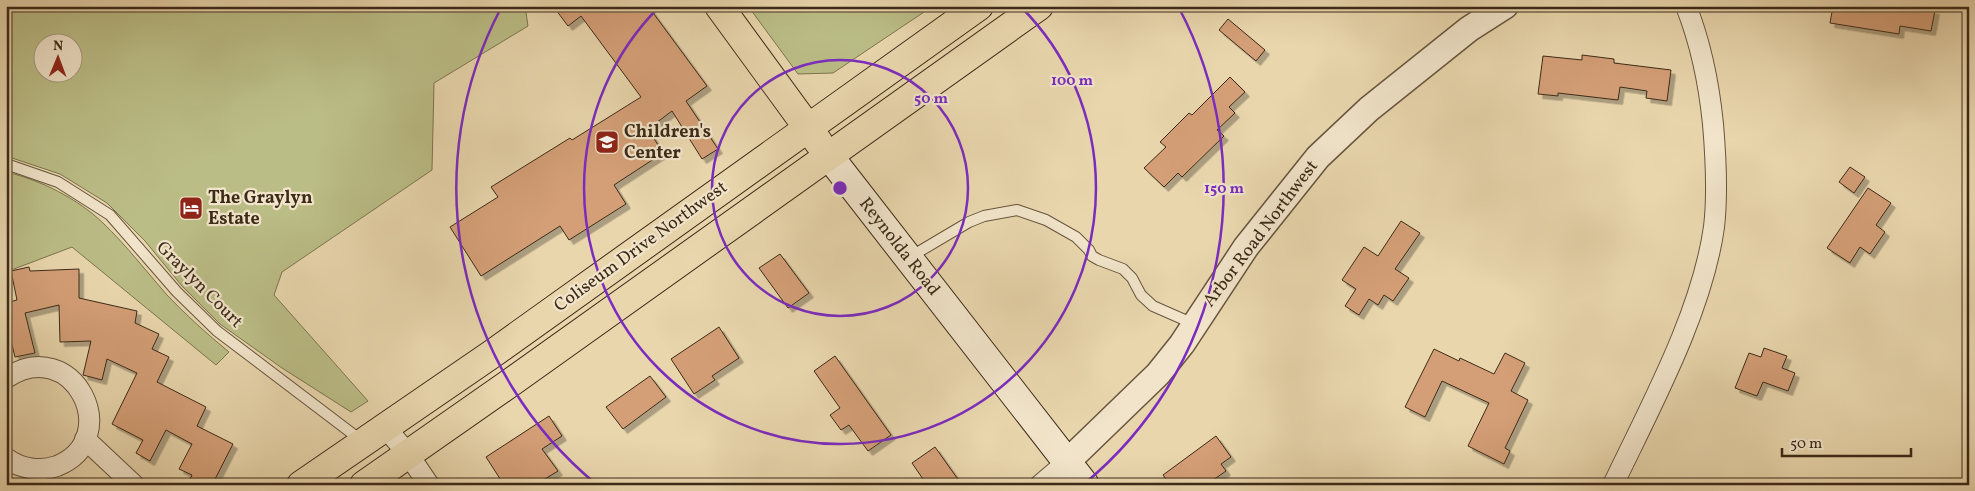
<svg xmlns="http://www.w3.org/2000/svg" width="1975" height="491" font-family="Vollkorn,serif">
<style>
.green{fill:#bbbd86;stroke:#7c744f;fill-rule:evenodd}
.building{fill:#d49f77;stroke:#3c2a18;filter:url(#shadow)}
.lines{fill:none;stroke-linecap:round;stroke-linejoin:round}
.service-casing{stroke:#67553d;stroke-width:12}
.minor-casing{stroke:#67553d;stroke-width:22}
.tertiary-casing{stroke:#67553d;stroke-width:28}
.secondary-casing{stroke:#3c2a18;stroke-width:30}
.primary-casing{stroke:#3c2a18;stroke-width:30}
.service{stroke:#f1e4ca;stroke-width:10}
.minor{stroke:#f1e4ca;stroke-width:20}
.tertiary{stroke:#f1e4ca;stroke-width:25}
.secondary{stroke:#f1e4ca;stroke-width:28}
.primary{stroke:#e9d6ad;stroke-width:28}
.ring{fill:none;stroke:#7b2cbf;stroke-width:2.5}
.labels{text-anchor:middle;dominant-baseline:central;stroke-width:4.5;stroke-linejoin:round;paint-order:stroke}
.poi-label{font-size:18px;font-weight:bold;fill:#3c2a18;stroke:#f1e4ca;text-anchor:start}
.street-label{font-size:18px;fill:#3c2a18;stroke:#f1e4ca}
.centre{fill:#7b2cbf;stroke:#f1e4ca;stroke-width:2.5}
.ring-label{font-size:15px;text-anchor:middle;font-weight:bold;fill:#7b2cbf;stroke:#f1e4ca;stroke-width:4.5;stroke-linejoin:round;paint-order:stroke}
</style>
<defs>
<filter id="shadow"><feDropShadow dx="4.5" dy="4.5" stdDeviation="0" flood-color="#0004"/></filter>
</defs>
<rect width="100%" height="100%" fill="#e9d6ad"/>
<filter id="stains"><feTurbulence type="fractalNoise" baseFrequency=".004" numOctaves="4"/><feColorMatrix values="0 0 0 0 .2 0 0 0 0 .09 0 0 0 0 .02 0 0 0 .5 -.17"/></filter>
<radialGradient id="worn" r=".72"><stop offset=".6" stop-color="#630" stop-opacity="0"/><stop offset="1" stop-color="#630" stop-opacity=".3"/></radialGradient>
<!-- green -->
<g class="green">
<path d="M6,6H525L528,26L434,83L432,170L282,272L274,295L368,401L351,412L282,368L220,324L182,286L145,241L107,203L60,174L6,156ZM42,42H72V72H42Z"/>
<path d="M748,6H933L833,73L798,74Z"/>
<path d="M6,172C41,180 78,199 103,223C126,245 146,271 167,295C186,315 207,334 229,352L216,365L72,247L6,272Z"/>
</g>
<!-- building -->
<g class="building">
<path d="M553,6H648L707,86L686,101L718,149L702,159L672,111L648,129L663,153L614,185L626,204L569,240L560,226L481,276L450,227L498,197L491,187L570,138L572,140L641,97L581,16L568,26Z"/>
<path d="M1833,6H1910L1935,10L1931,31L1900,26L1899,34L1830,23Z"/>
<path d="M1228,19L1265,50L1256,61L1219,30Z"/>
<path d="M1582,55L1614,59V63L1671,70L1667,101L1646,98L1647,91L1620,87L1618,100L1558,93V96L1538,94L1543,56L1582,60Z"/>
<path d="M1230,77L1245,92L1229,107L1235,113L1217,130L1224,136L1182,177L1178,173L1164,187L1144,168L1166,147L1160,142L1189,113L1192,115Z"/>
<path d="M1850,167L1865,177L1854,193L1839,182Z"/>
<path d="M1868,188L1891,203L1876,225L1885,232L1870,254L1860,247L1850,263L1827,248Z"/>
<path d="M1401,221L1420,233L1395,269L1409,278L1393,301L1384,295L1378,305L1369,299L1359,315L1345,306L1356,289L1342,280L1364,247L1378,256Z"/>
<path d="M780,254L809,293L788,308L759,268Z"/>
<path d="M29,267L30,271L79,269V298L137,311L135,323L159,334L152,349L169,357L157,382L206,407L197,426L233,444L212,485H187L192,475L179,469L192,444L166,430L150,461L136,453L143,440L112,424L137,373L107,359L102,380L83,375L91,341L60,342L59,305L25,313L35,353L15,357L6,320V303L17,300L11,271Z"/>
<path d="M719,327L739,358L712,376L715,380L694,394L671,359Z"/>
<path d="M1764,348L1787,356L1782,368L1795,373L1788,391L1763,382L1757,396L1735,388L1749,353L1761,357Z"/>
<path d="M1434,349L1459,361L1460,358L1494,374L1505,353L1525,363L1511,391L1528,400L1505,448L1510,451L1504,464L1468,446L1489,403L1442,381L1425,417L1405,407Z"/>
<path d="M835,356L891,435L868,451L849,425L841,430L830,415L840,408L814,371Z"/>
<path d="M650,376L666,397L623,429L606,407Z"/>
<path d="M549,416L562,436L542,449L558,471L535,485H504L486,457Z"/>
<path d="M1216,436L1231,457L1221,464L1226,471L1206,485H1170L1163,475Z"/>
<path d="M935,447L962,485H927L912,463Z"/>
</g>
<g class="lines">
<!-- service casing -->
<g class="service-casing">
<g id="service">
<path d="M6,164L58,182L110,215L177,292L217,331L362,441"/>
<path d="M910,257L969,222L984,216L1017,210L1046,220L1076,237L1089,250L1092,256L1099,260L1123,269L1132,278L1141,295L1153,306L1194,324"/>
</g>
</g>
<!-- minor casing -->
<g class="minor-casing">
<g id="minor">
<path d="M6,378C74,333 125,439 57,466C40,472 21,469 6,458"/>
<path d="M385,427L408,454L429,485"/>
<path d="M85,439L134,485"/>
<path d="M1040,485L1067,462"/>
<path d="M1613,485C1650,407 1702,313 1714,227C1718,193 1716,159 1713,124C1709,84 1701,44 1686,6"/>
</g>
</g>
<!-- tertiary casing -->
<g class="tertiary-casing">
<path id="tertiary" d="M1067,462L1158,374L1182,344L1246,247L1318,157L1369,109L1469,29L1505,6"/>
</g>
<!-- secondary casing -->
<g class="secondary-casing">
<path id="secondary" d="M829,156L1085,485"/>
</g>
<!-- primary casing -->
<g class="primary-casing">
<g id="primary">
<path d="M719,6L819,143"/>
<path d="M301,485L492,354L979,6"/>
<path d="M364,485L510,383L1039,6"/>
</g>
</g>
<!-- service -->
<use href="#service" class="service"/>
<!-- minor -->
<use href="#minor" class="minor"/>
<!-- tertiary -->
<use href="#tertiary" class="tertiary"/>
<!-- secondary -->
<use href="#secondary" class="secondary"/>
<!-- primary -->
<use href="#primary" class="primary"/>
</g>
<!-- distance rings -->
<g class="ring">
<circle cx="840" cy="188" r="128"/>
<path d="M1021 7A256 256 0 1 1 659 7"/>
<path d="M596 484A384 384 0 0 1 501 8M1179 8A384 384 0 0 1 1084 484"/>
</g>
<!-- icons -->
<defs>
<g id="school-square" transform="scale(1.25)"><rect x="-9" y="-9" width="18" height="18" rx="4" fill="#8f2418" stroke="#f1e4ca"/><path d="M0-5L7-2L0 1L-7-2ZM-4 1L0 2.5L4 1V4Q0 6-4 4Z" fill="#fff"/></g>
<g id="hotel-square" transform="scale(1.25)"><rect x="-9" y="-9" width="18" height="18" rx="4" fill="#8f2418" stroke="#f1e4ca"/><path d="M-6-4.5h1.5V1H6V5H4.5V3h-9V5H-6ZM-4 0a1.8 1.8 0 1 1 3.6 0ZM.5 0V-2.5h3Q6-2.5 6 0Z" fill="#fff"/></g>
</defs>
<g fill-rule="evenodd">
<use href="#school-square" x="607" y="142"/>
<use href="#hotel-square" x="191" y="208"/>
</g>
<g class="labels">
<!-- poi labels -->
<g class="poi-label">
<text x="624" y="132">Children's<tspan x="624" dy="21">Center</tspan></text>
<text x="208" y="198">The Graylyn<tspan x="208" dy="21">Estate</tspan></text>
</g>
<!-- street labels -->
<g class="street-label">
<text transform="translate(1261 234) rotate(-53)">Arbor Road Northwest</text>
<text transform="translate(641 247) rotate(-36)">Coliseum Drive Northwest</text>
<text transform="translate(899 247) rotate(52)">Reynolda Road</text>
<text transform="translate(199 285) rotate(45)">Graylyn Court</text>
</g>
</g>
<circle cx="840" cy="188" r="8" class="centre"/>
<g class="ring-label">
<text x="1072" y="85">100 m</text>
<text x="931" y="103">50 m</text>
<text x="1224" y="193">150 m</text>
</g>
<!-- margin -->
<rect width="1975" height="491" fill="none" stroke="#e9d6ad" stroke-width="25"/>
<rect x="8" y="8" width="1960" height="476" fill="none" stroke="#3c2a18" stroke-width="2.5"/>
<rect x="12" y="12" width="1950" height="466" fill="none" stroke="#3c2a18"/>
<!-- north arrow -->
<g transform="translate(58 58) rotate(1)"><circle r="24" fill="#f1e4ca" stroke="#a99a83"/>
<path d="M0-4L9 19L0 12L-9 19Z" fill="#8f2418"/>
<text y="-8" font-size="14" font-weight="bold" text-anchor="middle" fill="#3c2a18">N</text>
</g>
<!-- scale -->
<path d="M1782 448v8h129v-8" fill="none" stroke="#3c2a18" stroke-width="2.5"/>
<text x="1790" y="448" font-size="15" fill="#3c2a18" stroke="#f1e4ca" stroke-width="4" paint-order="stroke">50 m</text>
<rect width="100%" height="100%" filter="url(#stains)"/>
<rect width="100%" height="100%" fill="url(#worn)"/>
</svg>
